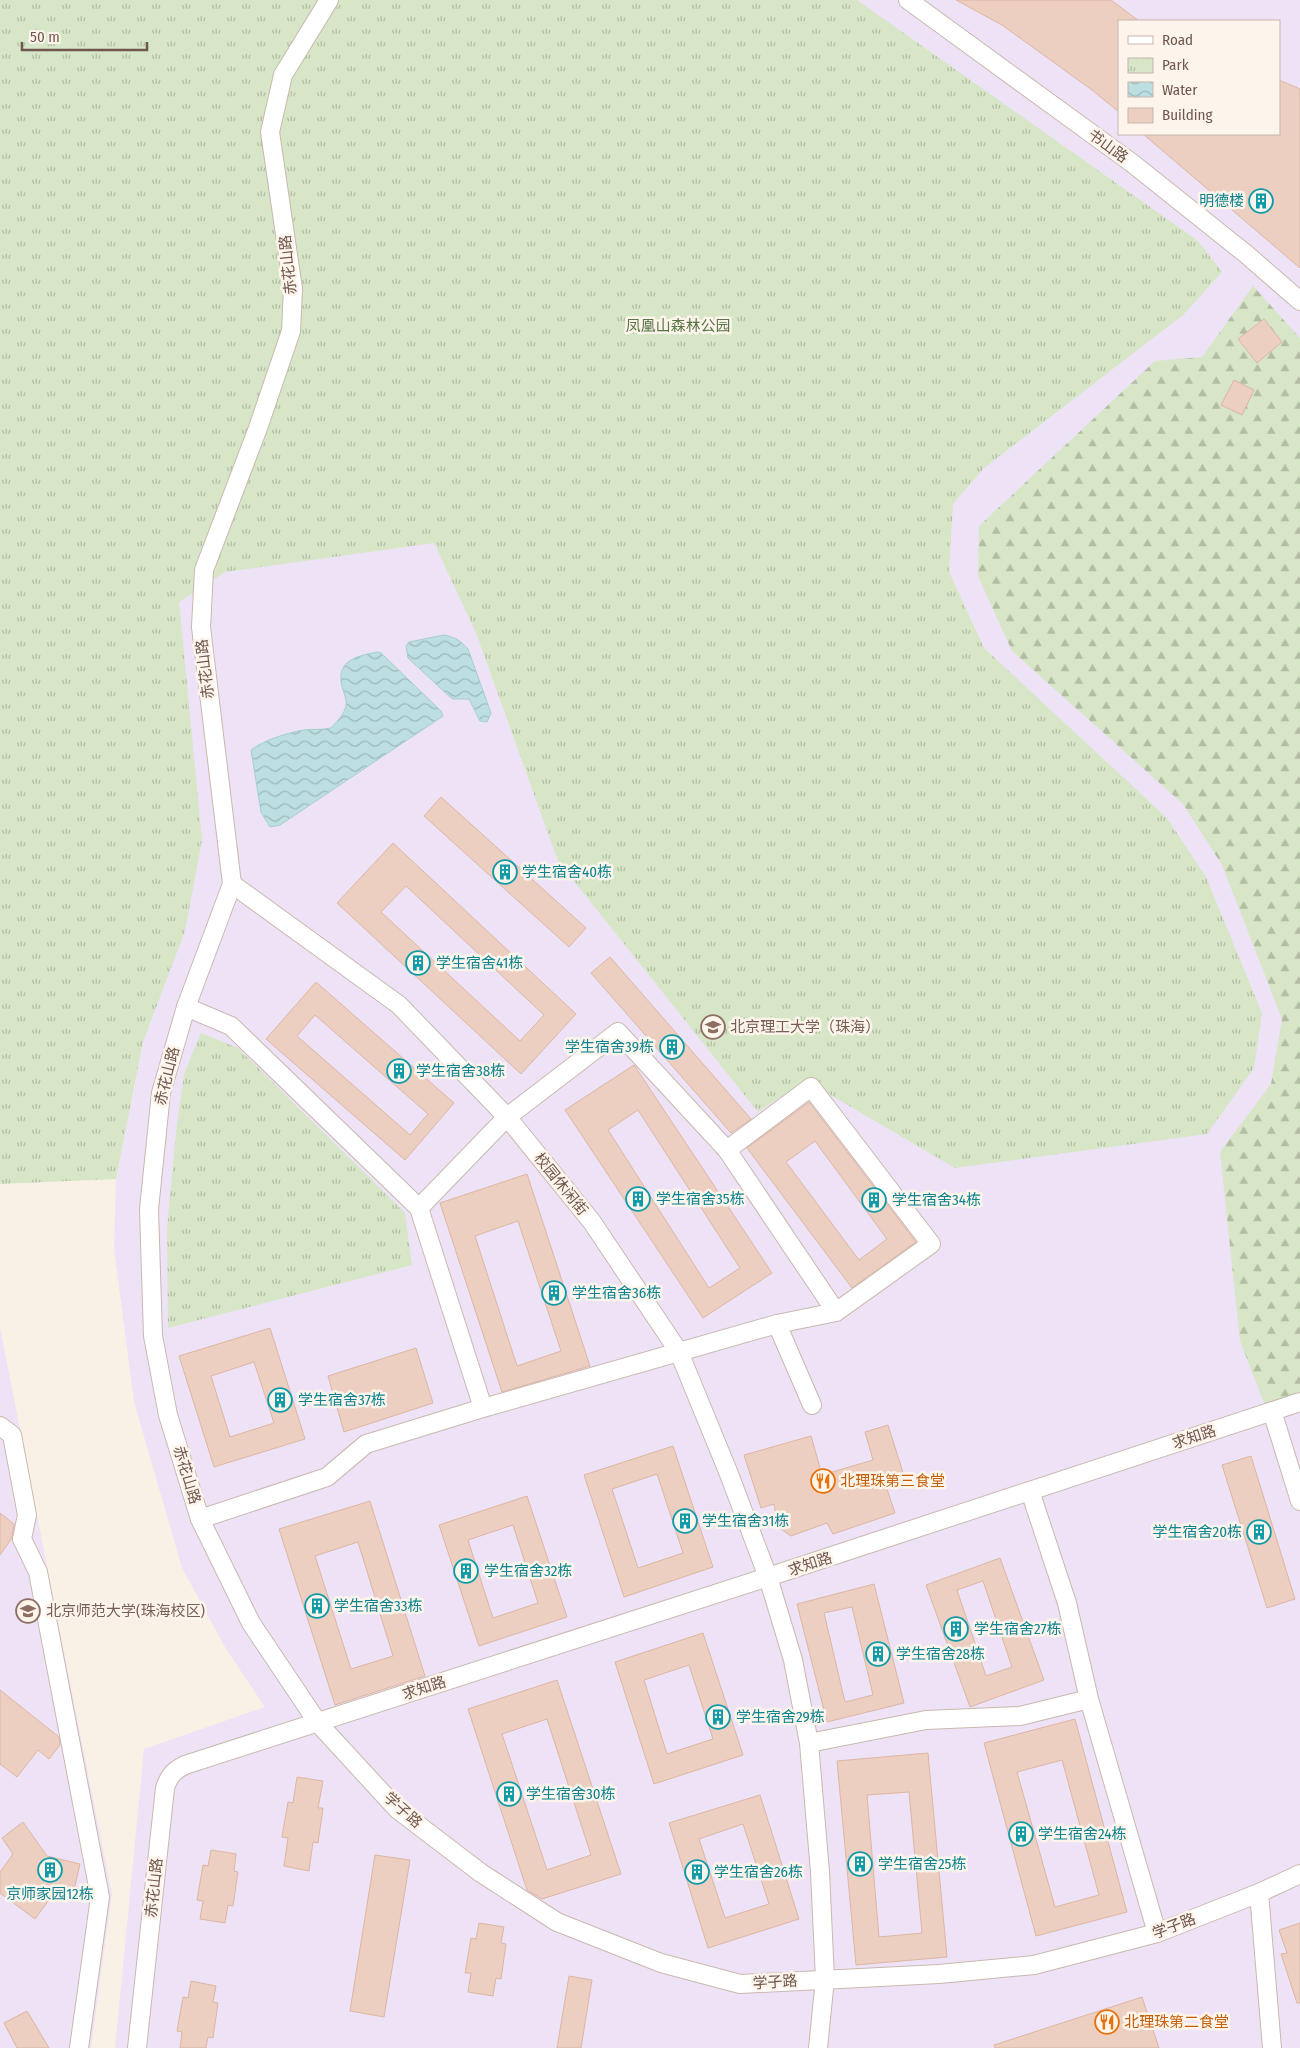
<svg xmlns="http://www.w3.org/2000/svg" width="1300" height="2048" font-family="'Fira Sans Condensed','Noto Sans SC',sans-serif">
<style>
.education{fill:#eee3f6;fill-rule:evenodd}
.forest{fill:url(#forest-firs)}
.park{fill:url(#park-tufts)}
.water{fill:url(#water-waves);stroke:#a4ced2}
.building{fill:#eccfc1;stroke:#ddb5a3;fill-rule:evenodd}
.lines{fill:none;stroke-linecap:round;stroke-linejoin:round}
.minor-casing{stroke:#cab8ae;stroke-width:20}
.minor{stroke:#fff;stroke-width:18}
.labels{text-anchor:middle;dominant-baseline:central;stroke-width:5;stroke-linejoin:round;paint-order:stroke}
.street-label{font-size:15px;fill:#70574e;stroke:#fdf5ec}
.culture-label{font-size:15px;fill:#0d838f;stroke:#fdf5ec;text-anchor:start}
.park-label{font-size:15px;fill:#587547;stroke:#fdf5ec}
.education-label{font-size:15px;fill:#785e54;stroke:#fdf5ec;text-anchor:start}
.food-label{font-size:15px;fill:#c56008;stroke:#fdf5ec;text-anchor:start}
</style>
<defs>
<pattern id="forest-firs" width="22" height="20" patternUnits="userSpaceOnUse" patternTransform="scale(1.25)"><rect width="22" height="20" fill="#d6e6c6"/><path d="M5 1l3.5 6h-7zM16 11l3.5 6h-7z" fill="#b2bda3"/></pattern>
<pattern id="park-tufts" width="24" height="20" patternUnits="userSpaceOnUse" patternTransform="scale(1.25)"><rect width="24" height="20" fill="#d6e6c6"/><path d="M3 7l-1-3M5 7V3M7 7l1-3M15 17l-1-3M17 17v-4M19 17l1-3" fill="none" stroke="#b2bda3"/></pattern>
<pattern id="water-waves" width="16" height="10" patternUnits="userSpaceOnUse" patternTransform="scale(1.25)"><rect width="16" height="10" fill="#bddfe1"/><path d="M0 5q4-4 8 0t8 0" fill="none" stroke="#9eb8b9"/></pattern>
</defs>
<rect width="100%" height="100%" fill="#faf1e6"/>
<!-- education -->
<g class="education">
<path d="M79,0H1300V2048H115L144,1749L265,1707L226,1649L182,1568L134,1402L114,1249L116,1179L143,1042L0,307ZM1119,21H1279V134H1119Z"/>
<path d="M0,1328L112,1894L91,2048H0Z"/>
</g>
<!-- forest -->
<path class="forest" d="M1253,286L1300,338V1393L1265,1405L1240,1341L1220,1152L1271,1084L1282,1019L1222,865L1183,804L1012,651L978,576L979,526L1155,361L1202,357Z"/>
<!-- park -->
<g class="park">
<path d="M0,0H857L1198,241L1222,272L1183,315L984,468L953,504L949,572L984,648L1167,818L1206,877L1262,1013L1254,1068L1207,1134L955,1168L805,1080L758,1112L558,861L476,633L434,543L225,572L179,602L202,840L185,931L143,1042L116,1179L0,1184Z"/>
<path d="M201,1033L238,1048L405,1213L412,1265L168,1328L167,1229L176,1132L184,1074Z"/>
</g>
<!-- water -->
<g class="water">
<path d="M444,635C455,637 461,641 468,649L491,713L487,722L480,721L469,699H453L450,697L408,658L406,646L409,642Z"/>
<path d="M378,652L381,653L441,711L443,716L280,825L270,827L261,812L251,750C264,740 287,733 303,730C313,729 322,730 331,728C336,722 343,716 345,709C348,703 345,696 343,690C334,662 354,656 378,652Z"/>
</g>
<!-- building -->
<g class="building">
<path d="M956,0H1111L1139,21H1119V112L1092,90L1002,25Z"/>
<path d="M1279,80L1300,89V268L1143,134H1279Z"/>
<path d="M1264,319L1282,342L1257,363L1238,339Z"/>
<path d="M1234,380L1254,390L1242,415L1221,405Z"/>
<path d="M441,797L586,928L569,947L424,816Z"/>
<path d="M393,843L576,1014L521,1074L337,903ZM406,886L544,1015L520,1041L381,912Z"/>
<path d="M610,957L751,1119L731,1133L591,973Z"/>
<path d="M316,982L454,1103L405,1160L266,1039ZM315,1015L428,1114L410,1135L297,1036Z"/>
<path d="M634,1065L772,1273L703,1318L565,1110ZM638,1110L740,1268L709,1288L608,1130Z"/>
<path d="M809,1102L916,1242L852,1288L747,1148ZM815,1141L887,1239L859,1260L786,1162Z"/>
<path d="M527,1174L590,1366L502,1392L440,1203ZM518,1221L561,1351L517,1366L475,1236Z"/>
<path d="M270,1328L305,1439L214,1467L179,1356ZM254,1362L274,1423L230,1437L211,1376Z"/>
<path d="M416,1348L433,1403L344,1432L328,1376Z"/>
<path d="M888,1425L905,1479L885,1483L895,1513L833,1534L827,1523L791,1536L778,1527L774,1504L761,1508L744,1455L811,1436L822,1475L873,1460L865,1432Z"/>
<path d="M673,1446L713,1567L624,1597L584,1475ZM657,1474L683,1553L638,1568L612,1489Z"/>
<path d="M1251,1456L1295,1599L1267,1608L1222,1465Z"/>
<path d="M527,1496L567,1617L479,1646L439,1525ZM513,1525L538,1603L493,1618L468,1540Z"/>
<path d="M370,1501L425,1676L335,1705L279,1529ZM358,1542L393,1656L351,1669L315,1556Z"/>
<path d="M0,1513L14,1524L12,1538L0,1555Z"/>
<path d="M1000,1558L1044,1680L970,1707L926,1585ZM983,1581L1012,1667L986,1676L957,1590Z"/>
<path d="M874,1584L904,1703L827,1722L797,1604ZM852,1607L873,1695L845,1702L824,1613Z"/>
<path d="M703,1633L743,1755L654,1784L615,1662ZM689,1665L713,1739L667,1754L644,1680Z"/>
<path d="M557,1680L621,1874L542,1899L527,1890L468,1709ZM547,1719L591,1855L547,1870L502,1734Z"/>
<path d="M0,1690L59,1737L60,1745L49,1759L38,1750L17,1777L0,1764Z"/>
<path d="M1075,1719L1127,1912L1036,1936L984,1743ZM1062,1760L1099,1895L1055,1907L1017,1772Z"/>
<path d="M928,1753L947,1957L856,1965L837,1761ZM909,1792L922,1933L879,1937L867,1795Z"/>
<path d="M297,1777L323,1781L318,1808H323L318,1843L313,1842L309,1871L284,1866L288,1838L282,1837L288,1802L293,1803Z"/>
<path d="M760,1795L799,1919L708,1948L669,1823ZM743,1824L769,1904L725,1918L699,1839Z"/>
<path d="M23,1822L47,1856L80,1864L74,1890L59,1886L35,1919L0,1893V1872L13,1854L2,1838Z"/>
<path d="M211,1850L236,1854L234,1871L238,1872L233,1906L228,1905L225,1923L200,1919L203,1901L197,1900L203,1865L208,1866Z"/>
<path d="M375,1855L410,1860L384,2017L350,2011Z"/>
<path d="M479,1923L504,1927L501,1943L506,1944L501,1979L496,1978L493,1996L468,1992L471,1973H465L471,1938L476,1939Z"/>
<path d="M1300,1923V2003H1297L1281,1954L1287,1953L1279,1930Z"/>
<path d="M569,1976L592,1980L581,2048H557Z"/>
<path d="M191,1981L216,1986L213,2002L218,2003L213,2038L208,2037L206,2048H180L182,2032L177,2031L183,1997L188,1998Z"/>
<path d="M1142,1997L1159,2048H995L994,2045Z"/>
<path d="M27,2011L49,2048H17L4,2023Z"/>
</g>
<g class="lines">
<!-- minor casing -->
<g class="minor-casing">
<g id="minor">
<path d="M329,0L283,75L270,132L293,289L291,331L258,428L204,570L201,627L232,884L186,1007L161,1093L149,1209L153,1336L168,1415L200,1519L251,1623L318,1723L397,1809L481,1873L557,1922L661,1963L740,1984L939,1974L1034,1965L1157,1933L1259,1893L1300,1874"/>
<path d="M908,0L1132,163L1246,254L1300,301"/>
<path d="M232,884L399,1005L507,1117L592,1222L679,1352L729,1474L768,1577L793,1660L809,1743L820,1872L825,1979L818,2048"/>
<path d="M186,1007L231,1026L419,1208L483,1408"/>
<path d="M419,1208L507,1117L618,1032L727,1150"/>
<path d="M777,1324L836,1312L931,1244L811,1087L727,1150L836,1312"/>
<path d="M1272,1411L1300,1501"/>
<path d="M0,1426L12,1435L27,1515L22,1539L38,1572L100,1897L79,2048"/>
<path d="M1030,1491L1067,1603L1089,1699L1157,1933"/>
<path d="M200,1519L327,1477L366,1444L483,1408L777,1324L812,1405"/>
<path d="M809,1743L926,1720L1020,1716L1089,1699"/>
<path d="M1259,1893L1272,2048"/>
<path d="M137,2048L165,1788C169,1776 173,1771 185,1765L768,1577L1300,1402"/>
</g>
</g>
<!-- minor -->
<use href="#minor" class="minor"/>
</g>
<!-- icons -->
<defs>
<g id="building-ring" transform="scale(1.25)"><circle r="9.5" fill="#fdf5ec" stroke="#0f9aa8" stroke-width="1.5"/><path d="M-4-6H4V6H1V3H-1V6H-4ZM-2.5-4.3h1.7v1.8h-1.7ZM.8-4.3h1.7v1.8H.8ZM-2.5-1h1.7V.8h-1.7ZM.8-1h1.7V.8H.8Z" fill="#0f9aa8"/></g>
<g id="university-ring" transform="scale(1.25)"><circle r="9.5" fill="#fdf5ec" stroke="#8d6e63" stroke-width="1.5"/><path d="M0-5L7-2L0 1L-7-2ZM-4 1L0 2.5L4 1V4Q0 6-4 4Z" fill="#8d6e63"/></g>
<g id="restaurant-ring" transform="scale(1.25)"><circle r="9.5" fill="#fdf5ec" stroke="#e8710a" stroke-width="1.5"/><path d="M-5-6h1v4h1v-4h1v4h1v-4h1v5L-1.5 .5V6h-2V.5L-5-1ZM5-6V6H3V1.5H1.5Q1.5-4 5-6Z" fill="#e8710a"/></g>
</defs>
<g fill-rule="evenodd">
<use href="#building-ring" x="1261" y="201"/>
<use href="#building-ring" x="505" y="872"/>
<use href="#building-ring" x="418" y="963"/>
<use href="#university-ring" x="713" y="1027"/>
<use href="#building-ring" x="672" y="1047"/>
<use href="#building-ring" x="399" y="1071"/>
<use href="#building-ring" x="638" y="1199"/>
<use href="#building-ring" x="874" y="1200"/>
<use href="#building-ring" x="554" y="1293"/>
<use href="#building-ring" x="280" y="1400"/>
<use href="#restaurant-ring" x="823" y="1481"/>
<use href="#building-ring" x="685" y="1521"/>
<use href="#building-ring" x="1259" y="1532"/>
<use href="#building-ring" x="466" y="1571"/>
<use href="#building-ring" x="317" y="1606"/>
<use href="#university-ring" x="28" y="1611"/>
<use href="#building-ring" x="956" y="1629"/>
<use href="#building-ring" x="878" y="1654"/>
<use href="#building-ring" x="718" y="1717"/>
<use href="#building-ring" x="509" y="1794"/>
<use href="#building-ring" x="1021" y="1834"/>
<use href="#building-ring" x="860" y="1864"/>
<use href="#building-ring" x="50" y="1870"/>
<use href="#building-ring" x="697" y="1872"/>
<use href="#restaurant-ring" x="1107" y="2022"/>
</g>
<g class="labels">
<!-- street labels -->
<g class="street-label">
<text transform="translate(1108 146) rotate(36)">书山路</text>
<text transform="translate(288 265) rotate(-96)">赤花山路</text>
<text transform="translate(205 669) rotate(-97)">赤花山路</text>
<text transform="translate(167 1076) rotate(-76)">赤花山路</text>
<text transform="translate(561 1184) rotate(51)">校园休闲街</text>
<text transform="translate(1194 1437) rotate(-18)">求知路</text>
<text transform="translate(187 1475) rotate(73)">赤花山路</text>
<text transform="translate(810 1564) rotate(-18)">求知路</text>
<text transform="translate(424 1688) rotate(-18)">求知路</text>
<text transform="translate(403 1810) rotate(42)">学子路</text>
<text transform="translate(154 1888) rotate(-84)">赤花山路</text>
<text transform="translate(1174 1926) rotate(-21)">学子路</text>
<text transform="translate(775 1982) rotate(-4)">学子路</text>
</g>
<!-- culture labels -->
<g class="culture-label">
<text x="1244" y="201" text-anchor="end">明德楼</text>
<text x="522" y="872">学生宿舍40栋</text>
<text x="436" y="963">学生宿舍41栋</text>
<text x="654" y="1047" text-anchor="end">学生宿舍39栋</text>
<text x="416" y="1071">学生宿舍38栋</text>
<text x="656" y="1199">学生宿舍35栋</text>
<text x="892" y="1200">学生宿舍34栋</text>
<text x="572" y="1293">学生宿舍36栋</text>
<text x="298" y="1400">学生宿舍37栋</text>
<text x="702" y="1521">学生宿舍31栋</text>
<text x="1242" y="1532" text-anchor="end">学生宿舍20栋</text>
<text x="484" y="1571">学生宿舍32栋</text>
<text x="334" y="1606">学生宿舍33栋</text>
<text x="974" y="1629">学生宿舍27栋</text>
<text x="896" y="1654">学生宿舍28栋</text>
<text x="736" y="1717">学生宿舍29栋</text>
<text x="526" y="1794">学生宿舍30栋</text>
<text x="1038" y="1834">学生宿舍24栋</text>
<text x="878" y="1864">学生宿舍25栋</text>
<text x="714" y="1872">学生宿舍26栋</text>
<text x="50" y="1894" text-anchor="middle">京师家园12栋</text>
</g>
<!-- park labels -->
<g class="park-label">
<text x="678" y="326">凤凰山森林公园</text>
</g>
<!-- education labels -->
<g class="education-label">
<text x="730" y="1027">北京理工大学（珠海）</text>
<text x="46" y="1611">北京师范大学(珠海校区)</text>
</g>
<!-- food labels -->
<g class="food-label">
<text x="840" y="1481">北理珠第三食堂</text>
<text x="1124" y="2022">北理珠第二食堂</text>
</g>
</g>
<!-- legend -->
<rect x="1118" y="20" width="162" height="115" fill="#fdf5ec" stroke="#c5b6ad"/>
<rect x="1128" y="36" width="25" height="8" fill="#ffffff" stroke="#c5b6ad"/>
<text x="1162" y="45" font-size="15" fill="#70574e">Road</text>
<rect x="1128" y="58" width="25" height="15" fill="url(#park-tufts)" stroke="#c5b6ad"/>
<text x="1162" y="70" font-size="15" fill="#70574e">Park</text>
<rect x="1128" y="82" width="25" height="15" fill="url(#water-waves)" stroke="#c5b6ad"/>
<text x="1162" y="95" font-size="15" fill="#70574e">Water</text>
<rect x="1128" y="108" width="25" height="15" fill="#eccfc1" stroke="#c5b6ad"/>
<text x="1162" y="120" font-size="15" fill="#70574e">Building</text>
<!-- scale -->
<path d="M22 42v8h125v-8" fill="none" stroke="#70574e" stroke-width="2.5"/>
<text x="30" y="42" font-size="15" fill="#70574e" stroke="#fdf5ec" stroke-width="4" paint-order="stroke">50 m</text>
</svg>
